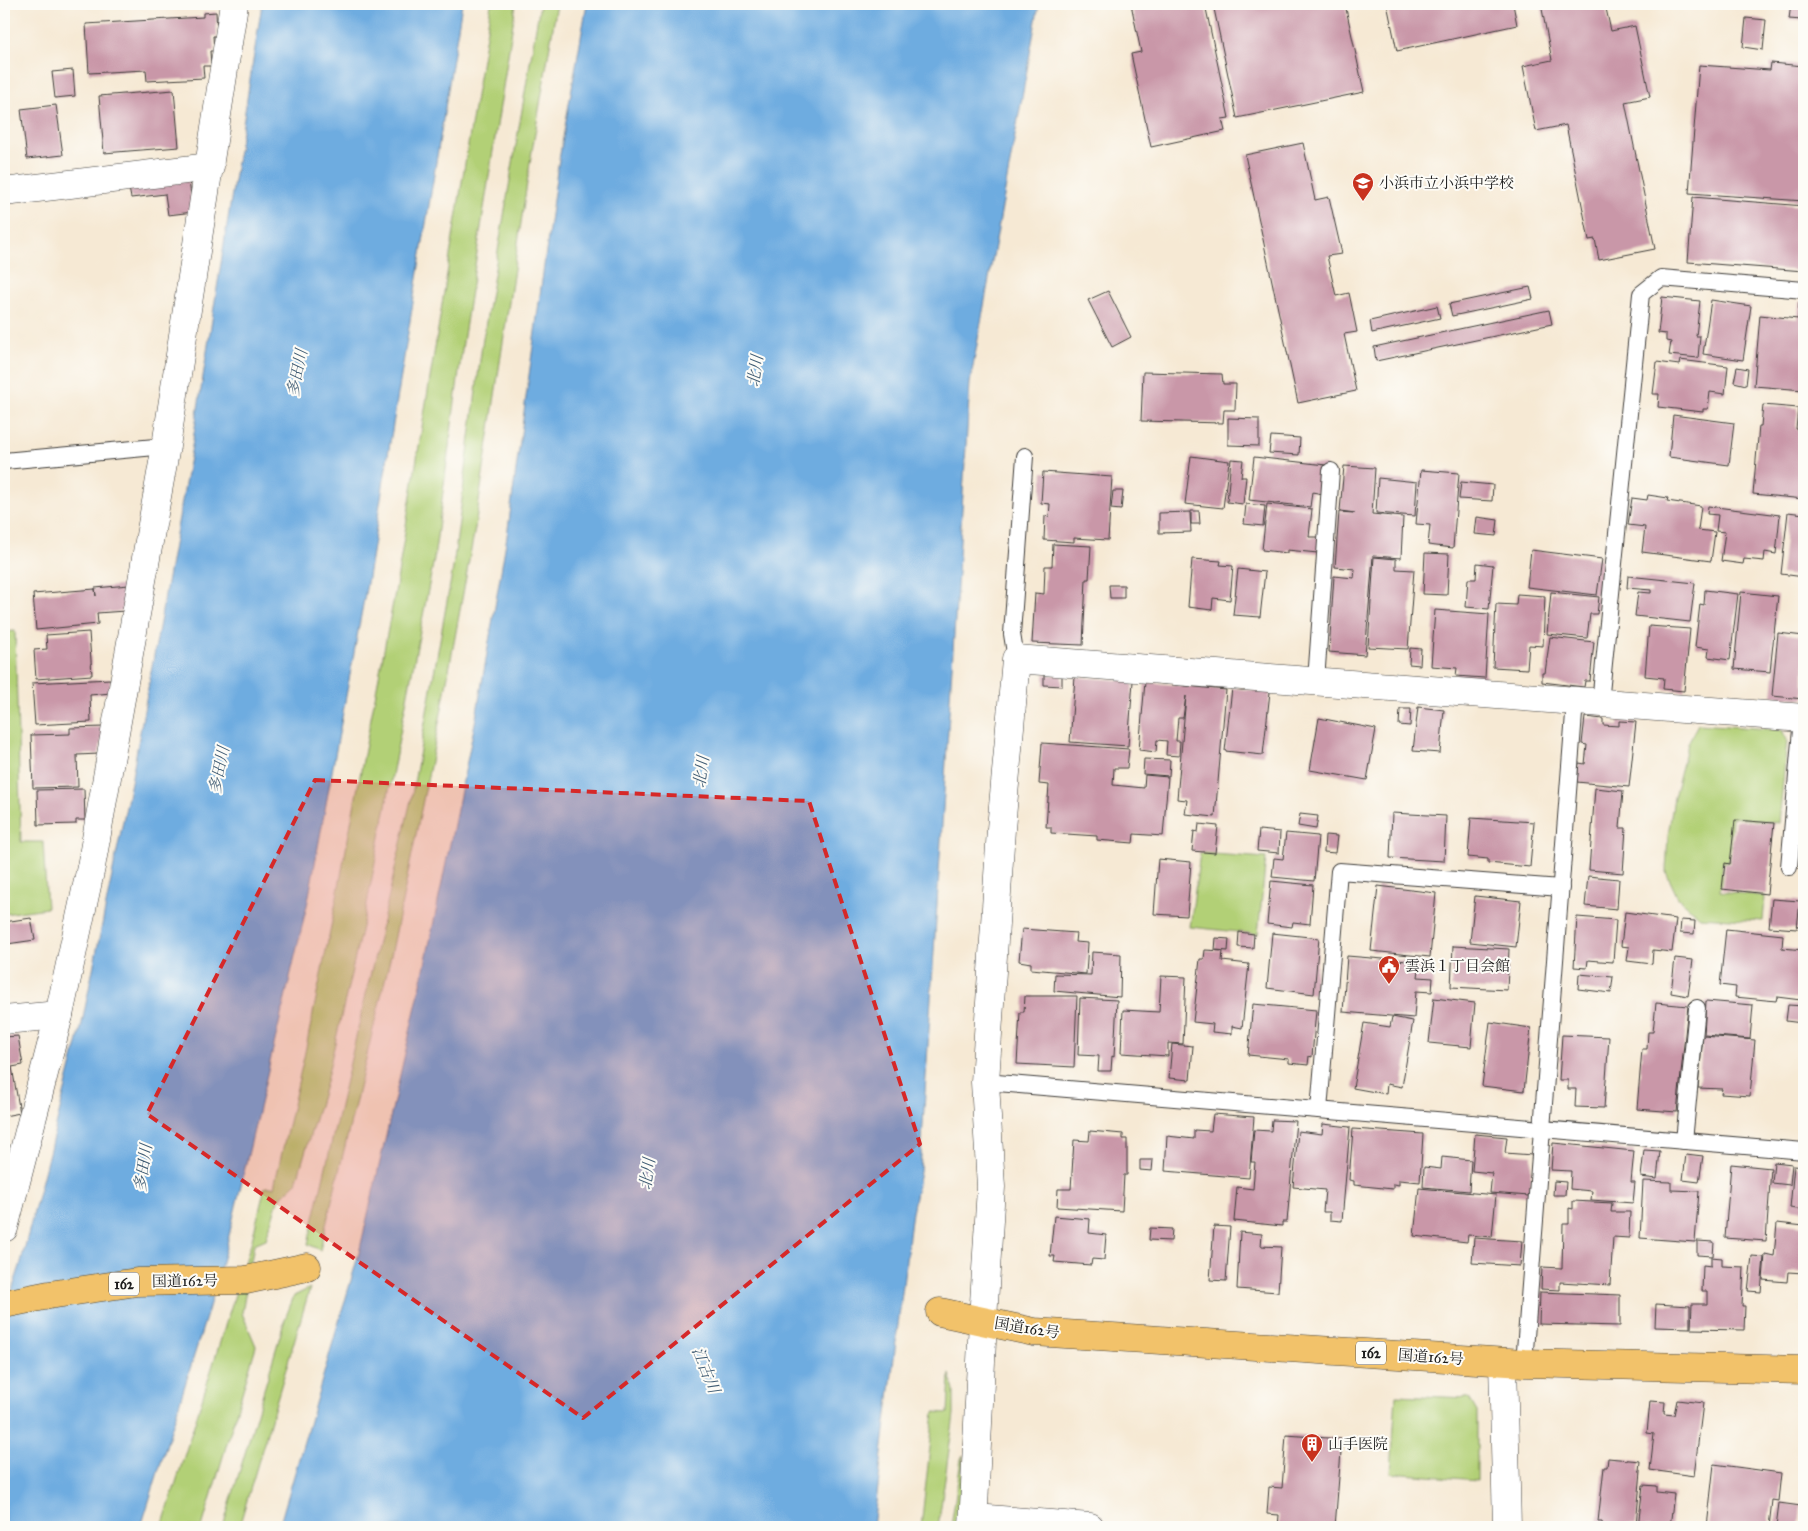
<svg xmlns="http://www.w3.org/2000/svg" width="1808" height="1531" font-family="'IM FELL Great Primer','Noto Serif JP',serif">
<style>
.green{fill:#b2d076;stroke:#677649}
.water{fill:#6eace0;stroke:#45647e}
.building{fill:#c997a8}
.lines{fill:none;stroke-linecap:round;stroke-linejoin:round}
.service-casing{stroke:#3d3b38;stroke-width:18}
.minor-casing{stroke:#3d3b38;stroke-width:29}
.tertiary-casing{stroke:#3d3b38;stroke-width:29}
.trunk-casing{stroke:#3d3b38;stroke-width:29}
.service{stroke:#fff;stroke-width:16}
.minor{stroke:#fff;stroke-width:28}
.tertiary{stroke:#fff;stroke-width:28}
.trunk{stroke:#f2c26a;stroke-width:28}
.marked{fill:#d62828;fill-opacity:0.2;stroke:#d62828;stroke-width:4;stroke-dasharray:10 6;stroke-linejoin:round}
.labels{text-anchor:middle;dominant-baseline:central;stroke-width:4;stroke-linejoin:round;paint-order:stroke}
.shield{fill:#fdfcf7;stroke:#605f5e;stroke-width:1}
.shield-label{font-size:14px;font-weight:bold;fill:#1c1c1c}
.poi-label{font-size:15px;fill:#1c1c1c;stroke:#fdfcf7;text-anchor:start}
.street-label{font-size:15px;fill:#1c1c1c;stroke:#fdfcf7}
.water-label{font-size:16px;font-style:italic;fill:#415d74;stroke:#fdfcf7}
</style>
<rect width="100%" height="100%" fill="#fdfcf7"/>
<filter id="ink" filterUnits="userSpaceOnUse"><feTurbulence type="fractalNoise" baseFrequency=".02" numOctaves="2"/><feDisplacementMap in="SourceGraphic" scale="10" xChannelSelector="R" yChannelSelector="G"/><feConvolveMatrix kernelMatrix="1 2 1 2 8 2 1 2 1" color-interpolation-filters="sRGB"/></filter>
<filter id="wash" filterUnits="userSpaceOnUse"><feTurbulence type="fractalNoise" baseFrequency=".0096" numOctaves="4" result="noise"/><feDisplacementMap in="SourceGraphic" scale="20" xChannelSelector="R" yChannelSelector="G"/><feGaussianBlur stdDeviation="1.12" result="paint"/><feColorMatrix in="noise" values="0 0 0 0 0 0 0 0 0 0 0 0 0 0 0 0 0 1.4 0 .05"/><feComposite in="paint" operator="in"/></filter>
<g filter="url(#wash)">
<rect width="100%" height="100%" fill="#f6e9d4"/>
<!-- green -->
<g class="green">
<path d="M491,4H516L463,342L434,559L365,914L326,1082L296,1183L278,1200L266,1239L254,1244L242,1313L256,1346L202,1527H162L252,1240L265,1187H274L304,1057L335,907L396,587Z"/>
<path d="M540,4H557L530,163L475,528L442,708L392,951L320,1250L308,1244L411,800L453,568L482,345Z"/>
<path d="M15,631L21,842H43L47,908L4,914V632Z"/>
<path d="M1698,724L1782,730L1787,740L1779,823L1732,817L1729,862H1723L1720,891L1765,896L1763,921L1700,917L1678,898L1666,872L1668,836L1674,797L1688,743Z"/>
<path d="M1200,853L1266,858L1258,934L1190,927Z"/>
<path d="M310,1288L239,1527H223L285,1319L294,1296Z"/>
<path d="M950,1374L954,1391V1415L938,1527H921L934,1412L948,1413Z"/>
<path d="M1396,1395L1469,1398L1477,1412V1480L1391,1473Z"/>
<path d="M963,1455L960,1527H951L961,1459Z"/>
</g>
<!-- water -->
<g class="water">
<path d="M262,4H462L367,583L308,901L227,1244L207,1314L141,1527H4V1315L20,1266L81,1028L131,782L192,446Z"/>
<path d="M587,4H1039L970,383L920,1172L912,1212L873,1527H279L359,1253L421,984L476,718L507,536L557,171Z"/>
</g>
<g id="blocks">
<!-- building -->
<g class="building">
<path d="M1131,4H1205L1229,118L1222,119L1225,131L1151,147L1131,54L1141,52Z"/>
<path d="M1213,4H1345L1364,92L1237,118Z"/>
<path d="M1387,4H1513L1517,25L1397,51Z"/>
<path d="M1541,4H1605L1611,31L1635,26L1650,97L1625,102L1655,249L1599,260L1595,239L1589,240L1566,125L1536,131L1523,66L1552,60Z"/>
<path d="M1791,4H1804V28L1802,27V20L1789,19Z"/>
<path d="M216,12L217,36H213L214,51H210L211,66H203L204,78L147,81L146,70L89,73L86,24L203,17V13Z"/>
<path d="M1746,18L1766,20L1763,50L1743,47Z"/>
<path d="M1771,63L1804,66V201L1689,193L1699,65L1770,70Z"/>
<path d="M73,70L75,96L55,98L52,72Z"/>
<path d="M174,90L179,147L104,153L99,96Z"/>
<path d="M56,105L63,155L27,159L21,109Z"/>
<path d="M1303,143L1315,200L1329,197L1342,254L1327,256L1336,296L1349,293L1357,332L1344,334L1356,391L1298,403L1245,155Z"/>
<path d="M189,180L193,212L168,215L165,194L131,198L129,188Z"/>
<path d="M1693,197L1804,206V271L1688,262Z"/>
<path d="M1530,287L1533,299L1452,316L1449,304Z"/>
<path d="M1108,291L1131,337L1112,347L1088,300Z"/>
<path d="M1662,297L1700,301L1696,336H1700L1698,358L1669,355L1671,342L1666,341V334L1658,333Z"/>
<path d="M1711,300L1751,306L1743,360L1703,354Z"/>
<path d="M1799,302H1804V390L1754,386L1760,315L1798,319Z"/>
<path d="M1437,306L1440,318L1372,333L1370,321Z"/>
<path d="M1549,310L1552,324L1376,361L1374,347Z"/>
<path d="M1680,360L1728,366L1725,394L1710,392L1708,409H1703V412L1658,407L1659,394H1653L1657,362L1679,365Z"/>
<path d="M1737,367L1748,369L1746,385L1734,382Z"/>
<path d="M1143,372L1222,374L1223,384H1236L1235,410H1224L1223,423L1141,421Z"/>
<path d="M1763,405L1798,408L1796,429L1804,430V499L1753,494L1759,426H1761Z"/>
<path d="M1673,415L1734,423L1729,465L1669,457Z"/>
<path d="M1228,418L1259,419V446L1228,445Z"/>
<path d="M1271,436L1300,438L1299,455L1269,453Z"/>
<path d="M1191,456L1229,461L1223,508L1185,504Z"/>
<path d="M1254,457L1326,465L1323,494L1312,492L1310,507L1249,500Z"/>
<path d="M1231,459L1243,460L1241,477H1246L1243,504L1227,502Z"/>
<path d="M1344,466L1375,468L1372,514L1403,517L1401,558L1373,556L1365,655L1329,652L1334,576L1354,578L1355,569L1335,567L1339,512L1355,513L1340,511Z"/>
<path d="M1421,470L1459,473L1453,548L1428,545L1430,525L1416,524Z"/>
<path d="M1043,472L1112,477L1108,540L1074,538V542L1044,540L1045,516L1049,517L1050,504L1041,503Z"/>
<path d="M1378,478L1417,482L1415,516L1376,513Z"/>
<path d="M1461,482L1493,485L1492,501L1459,499Z"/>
<path d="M1113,491H1123L1121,510L1111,509Z"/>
<path d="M1648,495L1668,498L1667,501L1701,506L1698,530L1715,532L1711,561L1642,552L1645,527L1628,525L1632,498L1647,500Z"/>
<path d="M1246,504L1265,506L1263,526L1244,524Z"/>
<path d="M1267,504L1312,509L1309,537H1320L1318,553L1287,550V553L1262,550Z"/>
<path d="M1708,506L1780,515L1776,554L1765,552L1764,561L1744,559L1743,564L1721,561L1725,532L1716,531L1718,515L1707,514Z"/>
<path d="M1191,511H1199L1200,524H1191Z"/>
<path d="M1190,512L1191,532L1159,533V513Z"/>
<path d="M1788,512L1804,514V577L1781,574Z"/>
<path d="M1477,517L1498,520L1496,536L1475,534Z"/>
<path d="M1053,544L1091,546L1089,579H1086L1083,645L1032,643L1035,593L1044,594L1045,566H1052Z"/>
<path d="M1531,550L1602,559L1597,595L1527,587Z"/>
<path d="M1425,553L1449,554L1447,595L1423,594Z"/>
<path d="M1374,557L1396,559V569L1414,570L1408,649L1368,647Z"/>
<path d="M1192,559L1221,561L1220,565L1233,566L1230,600L1213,598L1212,610L1188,607Z"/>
<path d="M1477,563L1493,565L1489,609L1466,607L1468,579H1476Z"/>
<path d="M1238,569L1265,572L1260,617L1233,615Z"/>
<path d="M1628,576L1695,583L1690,622L1635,616L1638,592L1651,593V590L1627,588Z"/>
<path d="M129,585L125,611L97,613L98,624L36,630L33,594L95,589L96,596L95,588Z"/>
<path d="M1109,585H1124V598H1110Z"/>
<path d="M1705,590L1738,594L1730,660L1708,657L1709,649L1695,647L1700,604L1704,605Z"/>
<path d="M1551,592L1599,597L1597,614H1590L1587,638L1547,634Z"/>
<path d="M1741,592L1778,596L1770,672L1734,669Z"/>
<path d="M1517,594L1545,596L1543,646L1529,645L1527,669L1493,667L1496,604L1516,605Z"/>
<path d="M1435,610L1489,614L1485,678L1456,676L1457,668L1431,666Z"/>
<path d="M1649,626L1690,629L1684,691L1663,689L1664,678L1645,676Z"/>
<path d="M89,632L92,675L36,679L34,650L47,649L46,635Z"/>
<path d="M1778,633L1804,636V699L1772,696Z"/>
<path d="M1550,637L1594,642L1590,681H1585L1584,687L1542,682V673H1545Z"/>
<path d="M1410,648L1421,649L1420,665L1409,664Z"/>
<path d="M1044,674L1062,676V686L1044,685Z"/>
<path d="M1075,677L1133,681L1128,746L1070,742Z"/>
<path d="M110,679L111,693L90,695L91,722L35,725L32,683Z"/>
<path d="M1145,682L1226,690L1215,817L1185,814L1187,800L1177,799L1186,696L1183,718H1178L1176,741H1180L1179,756L1166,755L1167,741L1157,740L1156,752L1139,750Z"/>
<path d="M1232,688L1270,692L1263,755L1225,751Z"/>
<path d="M1418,707L1444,710L1440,753L1413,751Z"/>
<path d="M1400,709H1411L1410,726L1399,725Z"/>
<path d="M1585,717L1603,719V725L1619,726V721L1636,722L1629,787L1577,782L1579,763L1585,764L1587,745L1582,744Z"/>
<path d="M1319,718L1376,729L1367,780L1310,770Z"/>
<path d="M104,727L99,754L77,755L78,787L33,788L31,735L70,734V728Z"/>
<path d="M1042,743L1129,749L1127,768H1114L1113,785L1144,788L1145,775L1168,777L1163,836L1134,834L1133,843L1097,840V836L1051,833V827H1046L1049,785L1039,784Z"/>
<path d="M1144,759L1170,760L1169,776L1143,774Z"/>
<path d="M1595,788L1623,791L1620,828H1626L1623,873L1589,870Z"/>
<path d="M84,789L85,820H76V824L38,825L37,790Z"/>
<path d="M1392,813L1446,816L1444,861L1390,858Z"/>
<path d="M1300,814L1318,816L1316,829L1298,826Z"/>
<path d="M1471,818L1534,822L1530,867L1488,863V859L1468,857Z"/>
<path d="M1735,820L1774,823L1767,894L1722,889L1725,863L1730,864Z"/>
<path d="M1199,824L1218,826L1215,853L1192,851L1194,831L1198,832Z"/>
<path d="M1259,830L1280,832L1279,853L1257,851Z"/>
<path d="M1286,833L1318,836L1314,881L1272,877L1274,858L1283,859Z"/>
<path d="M1325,835L1337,836L1335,853L1324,852Z"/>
<path d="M1158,859L1191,862L1187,916L1154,914Z"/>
<path d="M1588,876L1619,879L1617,909L1585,906Z"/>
<path d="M1271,881L1313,885L1310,924L1293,922L1292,927L1267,924Z"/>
<path d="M1378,886L1436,893L1430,957L1371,951Z"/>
<path d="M1475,896L1521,901L1516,947L1470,942Z"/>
<path d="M1772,899L1800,901L1797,929L1769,927Z"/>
<path d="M1625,912L1676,919L1672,952L1653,950L1652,964L1627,961L1629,947L1621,946Z"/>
<path d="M1577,917L1616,920L1613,962L1588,960L1587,968L1574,967Z"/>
<path d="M31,918L35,940L7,944L4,922Z"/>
<path d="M1681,920L1695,921L1694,934L1680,933Z"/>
<path d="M1022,929L1076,933L1075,942L1088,943L1086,974L1031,969V963L1019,961Z"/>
<path d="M1726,929L1783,935L1782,948L1804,950L1801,1000L1777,997L1776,1001L1735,997L1736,987L1720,985Z"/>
<path d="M1239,932L1254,934L1253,948L1238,947Z"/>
<path d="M1272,933L1319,938L1314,994L1267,988Z"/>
<path d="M1216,938L1229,939L1228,951L1215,950Z"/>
<path d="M1453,946L1509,949L1507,990L1451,987Z"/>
<path d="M1205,950L1223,951L1222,961L1249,964L1242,1028L1232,1026V1034L1212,1032L1213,1024L1193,1022L1200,959H1204Z"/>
<path d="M1092,952L1121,954L1120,997L1054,991L1055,974L1091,975Z"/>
<path d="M1347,956L1420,962L1418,977L1433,978L1432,992L1416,991L1414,1018L1343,1012Z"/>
<path d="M1675,958L1693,960L1688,996L1671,993Z"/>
<path d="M1579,974L1613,977L1611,993L1578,989Z"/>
<path d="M1161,976L1186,977L1183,1044L1168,1043V1056L1121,1053L1123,1010L1159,1012Z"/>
<path d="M1025,996H1077L1074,1067L1017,1064L1020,1012H1024Z"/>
<path d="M1080,998L1117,1000L1114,1057L1112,1056L1111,1071H1098L1099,1056L1078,1055Z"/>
<path d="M1434,998L1475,1003L1471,1047L1429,1043Z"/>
<path d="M1706,1001L1753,1005L1750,1039L1704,1035Z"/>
<path d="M1656,1003L1688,1006L1677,1112L1637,1109L1642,1049H1647L1648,1032H1653Z"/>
<path d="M1253,1004L1316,1010L1312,1057L1309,1056L1308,1065L1289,1063V1059L1248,1055Z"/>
<path d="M1788,1005L1804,1006L1802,1023L1786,1021Z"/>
<path d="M1392,1017L1413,1021L1402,1087L1387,1084L1386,1094L1353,1088L1364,1023L1390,1027Z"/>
<path d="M1490,1022L1531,1028L1524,1091L1482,1086Z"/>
<path d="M1562,1035L1609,1037L1604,1108L1575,1107L1576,1089H1568V1080H1559Z"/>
<path d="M18,1036L23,1065L12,1067L20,1113L4,1116V1037Z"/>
<path d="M1703,1036L1755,1040L1750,1096L1721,1094L1722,1089L1698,1088Z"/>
<path d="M1172,1044L1193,1046L1190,1080L1169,1078Z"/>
<path d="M1213,1114L1254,1117L1249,1178L1165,1171L1167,1136L1194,1139V1130L1211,1131Z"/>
<path d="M1272,1120L1296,1121L1287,1222H1282V1226L1234,1221L1237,1187L1253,1189L1255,1162H1251L1254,1130L1271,1131Z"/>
<path d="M1323,1124L1350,1127L1342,1221L1330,1220V1212H1323L1325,1190L1293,1187L1298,1131L1322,1134Z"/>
<path d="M1353,1129L1423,1134L1420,1182L1399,1180V1185L1393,1184V1189L1354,1185V1181L1349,1180Z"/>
<path d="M1090,1131L1123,1134V1139H1127V1175H1124L1122,1211L1057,1207L1058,1189H1071L1074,1140L1089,1141Z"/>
<path d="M1475,1134L1507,1137L1505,1153L1532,1155L1529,1196L1490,1193L1492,1173L1472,1171Z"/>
<path d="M1553,1143L1634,1151L1631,1182H1635L1633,1203L1591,1200L1592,1191L1570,1189L1571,1171L1551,1170Z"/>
<path d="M1644,1150L1660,1151L1657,1179L1641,1177Z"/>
<path d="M1686,1154L1703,1156L1699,1182L1683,1180Z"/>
<path d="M1442,1157L1471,1160L1469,1191L1423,1187L1424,1167L1441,1169Z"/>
<path d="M1140,1160H1153L1152,1171L1140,1170Z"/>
<path d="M1774,1162L1792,1164L1790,1185L1772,1183Z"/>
<path d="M1731,1164L1771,1168L1766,1241L1725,1238Z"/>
<path d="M1794,1166L1804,1167V1210L1790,1208Z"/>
<path d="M1554,1181L1566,1182L1565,1195H1553Z"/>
<path d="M1643,1181L1671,1182V1190L1699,1191L1695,1242L1640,1238Z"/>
<path d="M1419,1188L1496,1195L1492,1237L1468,1235L1467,1242L1414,1236Z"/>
<path d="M1573,1201L1612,1203L1611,1212H1630L1629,1238L1613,1237L1610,1285L1560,1282V1290L1541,1289L1542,1267L1562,1268L1563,1224H1569V1208L1573,1209Z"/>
<path d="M1054,1216L1090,1219L1089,1233L1106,1235L1104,1260L1092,1259L1091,1265L1054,1262L1055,1256H1050Z"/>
<path d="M1777,1223L1804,1226V1273L1788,1272L1787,1282L1763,1280L1765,1254L1774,1256Z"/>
<path d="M1214,1226L1230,1227L1226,1281L1210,1280Z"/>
<path d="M1150,1228L1172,1229L1171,1241L1149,1240Z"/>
<path d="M1240,1232L1262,1234L1261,1246L1281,1247L1278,1292L1237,1289Z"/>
<path d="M1474,1238L1522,1241L1520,1266L1472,1263Z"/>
<path d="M1697,1241L1714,1242L1713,1256L1697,1255Z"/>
<path d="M1752,1256L1764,1257L1761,1292L1748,1291Z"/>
<path d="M1711,1257L1722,1258V1266L1744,1267L1742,1306H1745L1744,1330L1691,1329L1692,1304H1707V1291H1702L1703,1265L1711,1266Z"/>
<path d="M1540,1292L1620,1295V1326L1539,1324Z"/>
<path d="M1656,1304L1690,1306V1328L1655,1327Z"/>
<path d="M1677,1400L1703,1403L1694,1476L1650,1470L1654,1434L1647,1433L1650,1401L1665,1402L1664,1414L1674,1415Z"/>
<path d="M1286,1435L1342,1439L1335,1527H1278L1279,1515L1267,1514L1269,1487L1282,1488Z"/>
<path d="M1608,1458L1640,1461L1639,1471H1641L1636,1525L1623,1524V1527H1603L1602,1522H1598L1604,1467H1607Z"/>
<path d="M1714,1464L1781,1473L1778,1501L1772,1500L1769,1527H1707Z"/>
<path d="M1643,1485L1657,1486V1492L1674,1494L1670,1527H1638Z"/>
<path d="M1779,1503L1801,1506L1799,1527H1776Z"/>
</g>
</g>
</g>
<g filter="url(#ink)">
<use href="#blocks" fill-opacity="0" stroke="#3d3b38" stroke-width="1"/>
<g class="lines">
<!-- service casing -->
<g class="service-casing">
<g id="service">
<path d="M4,461L166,446"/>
<path d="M1016,659L1012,634L1025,456"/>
<path d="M1316,681L1331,471"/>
<path d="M1600,703L1641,294L1661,278L1804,290"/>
<path d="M1789,867L1802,718"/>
<path d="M985,1082L1804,1151"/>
<path d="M1319,1110L1339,871L1561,888"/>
<path d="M1684,1141L1697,1008"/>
<path d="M1524,1363L1575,701"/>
</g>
</g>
<!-- minor casing -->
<g class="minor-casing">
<g id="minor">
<path d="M4,192L210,167"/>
<path d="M4,1020L59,1015"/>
<path d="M4,1228L59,1015L91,867L166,446L234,4"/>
<path d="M975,1518L1090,1527"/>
<path d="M973,1527L983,1320L991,1187L985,1082L1001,829L1016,659L1804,718"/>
</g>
</g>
<!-- tertiary casing -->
<g class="tertiary-casing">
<path id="tertiary" d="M1503,1362L1507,1527"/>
</g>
<!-- trunk casing -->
<g class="trunk-casing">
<g id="trunk">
<path d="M4,1304L49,1295L137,1282L246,1280L307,1267"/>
<path d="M940,1312L1034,1332L1524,1363L1804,1370"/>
</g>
</g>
<!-- service -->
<use href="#service" class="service"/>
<!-- minor -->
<use href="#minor" class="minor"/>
<!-- tertiary -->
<use href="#tertiary" class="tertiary"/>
<!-- trunk -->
<use href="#trunk" class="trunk"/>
</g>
</g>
<!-- marked area -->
<path class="marked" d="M315,780L809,801L920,1144L583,1418L147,1114Z"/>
<!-- icons -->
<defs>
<g id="school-pin" transform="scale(1.125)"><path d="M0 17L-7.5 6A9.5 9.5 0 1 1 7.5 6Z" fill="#c8321e" stroke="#fdfcf7"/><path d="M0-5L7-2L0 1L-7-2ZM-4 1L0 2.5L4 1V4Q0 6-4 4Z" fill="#fff"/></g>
<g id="civic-pin" transform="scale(1.125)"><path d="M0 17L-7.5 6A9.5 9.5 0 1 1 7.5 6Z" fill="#c8321e" stroke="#fdfcf7"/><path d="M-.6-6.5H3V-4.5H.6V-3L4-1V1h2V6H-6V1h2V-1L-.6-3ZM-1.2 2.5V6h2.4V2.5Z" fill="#fff"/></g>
<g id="building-pin" transform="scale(1.125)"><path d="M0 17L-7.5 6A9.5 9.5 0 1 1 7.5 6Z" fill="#c8321e" stroke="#fdfcf7"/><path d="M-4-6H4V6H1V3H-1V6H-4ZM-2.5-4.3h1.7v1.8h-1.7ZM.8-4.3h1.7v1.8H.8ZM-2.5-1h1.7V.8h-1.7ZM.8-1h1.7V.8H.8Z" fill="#fff"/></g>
</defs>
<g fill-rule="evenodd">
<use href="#school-pin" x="1363" y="183"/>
<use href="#civic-pin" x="1389" y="966"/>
<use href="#building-pin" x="1312" y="1444"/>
</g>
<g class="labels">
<!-- shield labels -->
<g class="shield">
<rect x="109" y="1272.5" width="30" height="23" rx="4"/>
<rect x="1356" y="1341.5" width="30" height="23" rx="4"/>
</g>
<g class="shield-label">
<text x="124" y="1284">162</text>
<text x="1371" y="1353">162</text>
</g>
<!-- poi labels -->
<g class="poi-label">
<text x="1379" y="183">小浜市立小浜中学校</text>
<text x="1405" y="966">雲浜１丁目会館</text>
<text x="1328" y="1444">山手医院</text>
</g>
<!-- street labels -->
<g class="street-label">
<text transform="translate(185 1281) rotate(-1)">国道162号</text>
<text transform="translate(1027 1328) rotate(9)">国道162号</text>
<text transform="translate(1431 1357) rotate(4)">国道162号</text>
</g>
<!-- water labels -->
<g class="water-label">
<text transform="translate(755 371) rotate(-82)">北川</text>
<text transform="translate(297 373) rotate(-79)">多田川</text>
<text transform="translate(219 770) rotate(-79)">多田川</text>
<text transform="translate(701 772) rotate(-82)">北川</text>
<text transform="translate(143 1168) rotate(-82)">多田川</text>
<text transform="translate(647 1174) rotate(-82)">北川</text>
<text transform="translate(706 1370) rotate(68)">江古川</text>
</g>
</g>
<!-- margin -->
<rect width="1808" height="1531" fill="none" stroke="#fdfcf7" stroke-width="20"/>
</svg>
